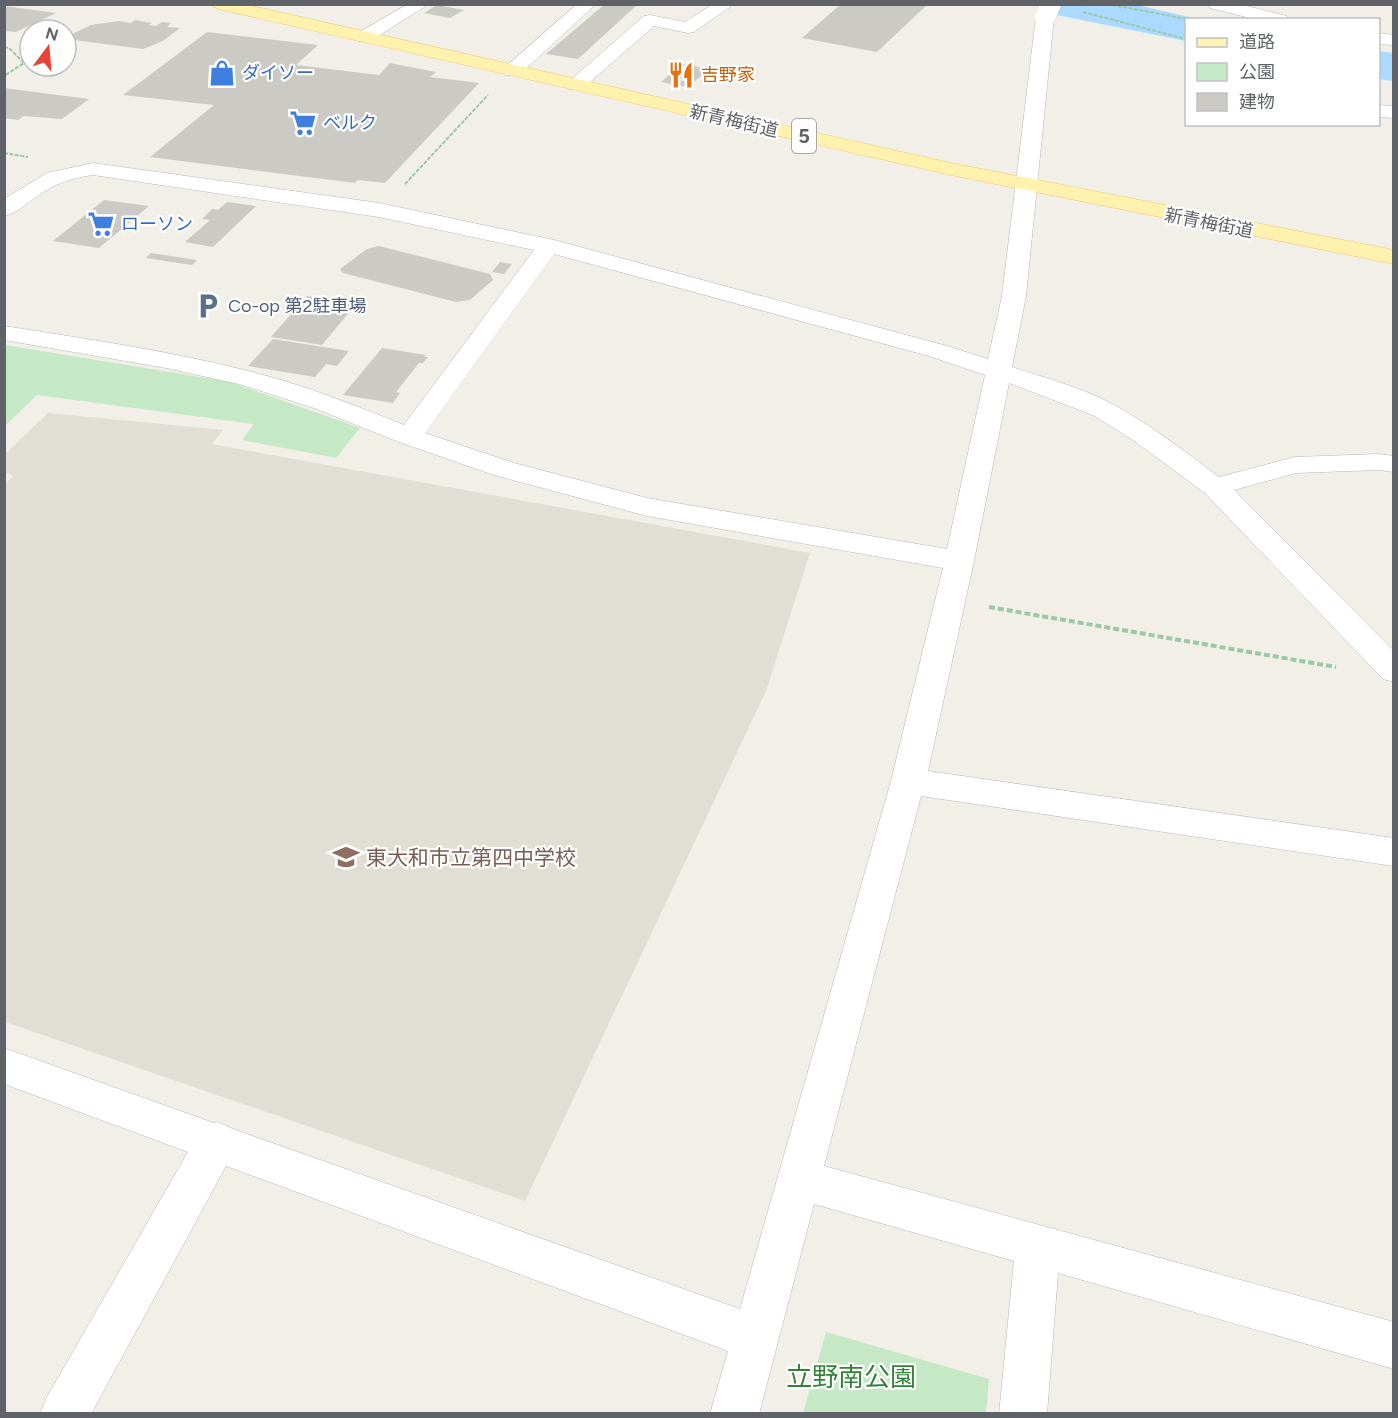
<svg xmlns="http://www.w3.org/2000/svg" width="1398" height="1418" font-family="Figtree,'Noto Sans JP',sans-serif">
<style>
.education{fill:#e1ded6}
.green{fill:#c5e8c5}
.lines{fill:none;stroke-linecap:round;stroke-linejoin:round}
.river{fill:#aadaff;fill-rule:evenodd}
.building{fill:#cccac5}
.minor-casing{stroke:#b5b8bc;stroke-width:1}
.major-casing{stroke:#f2c960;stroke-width:1}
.path-far1{stroke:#9cc7a9;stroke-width:2;stroke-dasharray:4 1.5;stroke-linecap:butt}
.path{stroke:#9cc7a9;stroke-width:4;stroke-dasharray:6 3;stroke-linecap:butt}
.minor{fill:#fff;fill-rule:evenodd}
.major{fill:#fff2af;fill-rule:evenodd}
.minor-bridge-casing{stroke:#b5b8bc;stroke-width:20;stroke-linecap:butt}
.minor-bridge{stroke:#fff;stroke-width:20}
.labels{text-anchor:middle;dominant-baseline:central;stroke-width:4.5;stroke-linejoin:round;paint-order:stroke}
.far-shop-label{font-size:18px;fill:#366cbe;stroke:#fff;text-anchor:start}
.far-food-label{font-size:18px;fill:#c56008;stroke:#fff;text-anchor:start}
.far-street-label{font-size:18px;fill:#5f6368;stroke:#fff}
.far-service-label{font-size:18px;fill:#4e5e75;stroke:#fff;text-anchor:start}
.shield{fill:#fff;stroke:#8f9295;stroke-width:1.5}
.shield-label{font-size:20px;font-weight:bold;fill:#5f6368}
.education-label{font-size:21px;fill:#785e54;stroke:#fff;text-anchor:start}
.near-park-label{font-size:26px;fill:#348238;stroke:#fff}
</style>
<rect width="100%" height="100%" fill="#f1efe8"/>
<!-- education -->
<path class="education" d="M48,413L223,430L212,444L810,553L766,691L525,1201L5,1022L4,485L13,476L5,472V454Z"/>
<!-- green -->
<g class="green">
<path d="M5,345L230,382L360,428L336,458L242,440L254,424L37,395L5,426Z"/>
<path d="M826,1332L989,1379L986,1413H803Z"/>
</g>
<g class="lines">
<!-- river -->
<g class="river">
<path d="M1041,4H1133L1202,20H1186V41L1047,13Z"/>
<path d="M1378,51L1394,53V81L1378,79Z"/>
</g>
</g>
<!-- building -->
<g class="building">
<path d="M605,4H638L578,59L546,54Z"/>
<path d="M841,4H928L877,52L802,38Z"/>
<path d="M437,5L464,10L450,18L424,13Z"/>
<path d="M4,6L56,13L16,32L4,31Z"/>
<path d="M135,20L152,23L148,25L156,26L162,22L171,23L167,27L180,28L163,41L143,49L66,39V37L91,25L119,21L131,23Z"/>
<path d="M207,32L318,45L296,65L379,75L390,63L436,72L430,77L479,83L385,183L358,180L355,183L150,157L214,105L123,95Z"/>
<path d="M682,64L709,69L688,87L661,82Z"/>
<path d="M4,88L89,99L62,119L24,116L18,120L4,118Z"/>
<path d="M104,200L149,206L99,248L53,241Z"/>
<path d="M227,202L256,206L213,247L185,242L210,220L202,219L212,209L218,210Z"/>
<path d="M379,246L490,274L493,280L470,300L456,302L343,273L340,269L367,249Z"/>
<path d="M151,253L197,260L192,265L146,258Z"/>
<path d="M500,262L512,264L504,274L492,272Z"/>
<path d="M307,296L357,303L322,345L271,337Z"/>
<path d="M273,339L349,351L337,366L326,364L315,377L248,366Z"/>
<path d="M382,348L426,355L424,357H428L423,363H419L396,392L400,393L393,403L343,395Z"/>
</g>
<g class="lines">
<!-- minor casing -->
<g class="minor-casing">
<g id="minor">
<path d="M408,4H429L370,41H358L355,37L358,33Z"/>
<path d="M577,4H596L519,75H505L503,71L505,67Z"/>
<path d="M713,4H734L694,32L688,33L654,26L582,89H568L565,85L644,16L650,15L685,22Z"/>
<path d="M1208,4H1239L1287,16L1289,20H1258L1210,8Z"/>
<path d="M1045,12L1051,13L1054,17L1026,296L1012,367C1045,378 1081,387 1112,404C1150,424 1185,452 1219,477L1295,457L1378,454L1394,456V472L1378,470L1296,473L1234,490L1394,651V682L1383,679L1205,493L1133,440L1093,415L1009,383L974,561L928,771L1394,838V866L921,796L824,1166L1394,1322V1369L1058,1273L1047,1414H999L1014,1261L814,1204L759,1414H710L728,1351L226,1166L91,1414H40L47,1397L188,1152L4,1084V1048L214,1123L217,1122L233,1129L740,1309L891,781L943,568L647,516L494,475L399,442L314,408L239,384L166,368L4,340V326C87,339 171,351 252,372C304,385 354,405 404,425L534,250L379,217L93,175C71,178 54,184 36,197C26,204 17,213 4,216V199L47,173L93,163L379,203L554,240L947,346L988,359L1002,296L1036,17L1039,13ZM554,254L929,356L985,375L947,549L647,498L514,463L425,433Z"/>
<path d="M1378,33L1394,35V46L1378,43Z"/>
<path d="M1378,105L1394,106V118L1378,117Z"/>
</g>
</g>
<!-- major casing -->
<g class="major-casing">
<path id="major" d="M210,4H243L951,163L1394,250V264L951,175L218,9Z"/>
</g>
<!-- path-far1 -->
<g class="path-far1">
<path d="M1107,4L1187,19"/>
<path d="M1083,12L1186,39"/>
<path d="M4,47L9,48L24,63L4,76"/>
<path d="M4,153L28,157"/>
<path d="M405,184L488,95"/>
</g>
<!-- path -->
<path class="path" d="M989,607L1336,667"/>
<!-- minor -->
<use href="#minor" class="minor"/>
<!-- major -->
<use href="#major" class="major"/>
<!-- minor-bridge casing -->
<g class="minor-bridge-casing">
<path id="minor-bridge" d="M1045,17L1051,4"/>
</g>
<!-- minor-bridge -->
<use href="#minor-bridge" class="minor-bridge"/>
</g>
<!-- icons -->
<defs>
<g id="shop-bare" transform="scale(2.07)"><path d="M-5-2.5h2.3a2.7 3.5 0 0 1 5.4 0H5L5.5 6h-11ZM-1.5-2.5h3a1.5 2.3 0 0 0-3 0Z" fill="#3f7fe0" stroke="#fff" stroke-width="2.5" paint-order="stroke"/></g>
<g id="restaurant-bare" transform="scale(2.07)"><path d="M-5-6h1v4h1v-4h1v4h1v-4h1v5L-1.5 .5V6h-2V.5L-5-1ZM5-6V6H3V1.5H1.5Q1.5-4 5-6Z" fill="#e8710a" stroke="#fff" stroke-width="2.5" paint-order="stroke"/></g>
<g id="supermarket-bare" transform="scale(2.07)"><path d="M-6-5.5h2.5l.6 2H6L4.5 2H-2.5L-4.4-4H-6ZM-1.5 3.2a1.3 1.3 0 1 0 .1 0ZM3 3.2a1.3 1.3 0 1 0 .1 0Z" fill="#3f7fe0" stroke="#fff" stroke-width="2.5" paint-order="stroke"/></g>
<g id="parking-bare" transform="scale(2.07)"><path d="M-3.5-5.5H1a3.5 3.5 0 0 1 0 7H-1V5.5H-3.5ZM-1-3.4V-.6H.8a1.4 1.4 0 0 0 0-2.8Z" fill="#5c6f8a" stroke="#fff" stroke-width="2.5" paint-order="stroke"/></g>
<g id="school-bare" transform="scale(2.07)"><path d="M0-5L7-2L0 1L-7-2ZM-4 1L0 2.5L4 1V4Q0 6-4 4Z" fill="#8d6e63" stroke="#fff" stroke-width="2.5" paint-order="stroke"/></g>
</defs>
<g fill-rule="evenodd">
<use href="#shop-bare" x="222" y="73"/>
<use href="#restaurant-bare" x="681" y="75"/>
<use href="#supermarket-bare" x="303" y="123"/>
<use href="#supermarket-bare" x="101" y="224"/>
<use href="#parking-bare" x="208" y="306"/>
<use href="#school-bare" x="346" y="857"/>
</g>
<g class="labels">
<!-- far-shop labels -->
<g class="far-shop-label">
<text x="242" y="73">ダイソー</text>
<text x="323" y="123">ベルク</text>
<text x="121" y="224">ローソン</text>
</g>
<!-- far-food labels -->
<g class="far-food-label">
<text x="701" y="75">吉野家</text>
</g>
<!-- far-street labels -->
<g class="far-street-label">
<text transform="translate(734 121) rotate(13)">新青梅街道</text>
<text transform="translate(1209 223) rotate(11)">新青梅街道</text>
</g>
<!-- far-service labels -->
<g class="far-service-label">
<text x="228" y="306">Co-op 第2駐車場</text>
</g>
<!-- shield labels -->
<rect class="shield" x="792" y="119" width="24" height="34" rx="4.5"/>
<g class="shield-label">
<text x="804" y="136">5</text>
</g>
<!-- education labels -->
<g class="education-label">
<text x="366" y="857">東大和市立第四中学校</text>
</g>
<!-- near-park labels -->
<g class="near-park-label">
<text x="851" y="1377">立野南公園</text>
</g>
</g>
<!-- border -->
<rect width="1398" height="1418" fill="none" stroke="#5f6368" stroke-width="12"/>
<!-- legend -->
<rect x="1185" y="18" width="195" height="108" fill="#ffffff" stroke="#bfc1c3" stroke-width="1.5"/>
<rect x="1197" y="38" width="30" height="9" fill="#fff2af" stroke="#bfc1c3" stroke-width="1.5"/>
<text x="1239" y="48" font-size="18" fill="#5f6368">道路</text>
<rect x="1197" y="63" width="30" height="18" fill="#c5e8c5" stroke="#bfc1c3" stroke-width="1.5"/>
<text x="1239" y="78" font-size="18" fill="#5f6368">公園</text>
<rect x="1197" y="93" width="30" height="18" fill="#cccac5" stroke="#bfc1c3" stroke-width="1.5"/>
<text x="1239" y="108" font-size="18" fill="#5f6368">建物</text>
<!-- north arrow -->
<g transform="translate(48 48) rotate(16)"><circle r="28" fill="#ffffff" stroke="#bfc1c3" stroke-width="1.5"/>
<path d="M0-4.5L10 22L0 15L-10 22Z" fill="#ea4335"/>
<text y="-9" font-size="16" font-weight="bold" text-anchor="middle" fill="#5f6368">N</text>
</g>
</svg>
